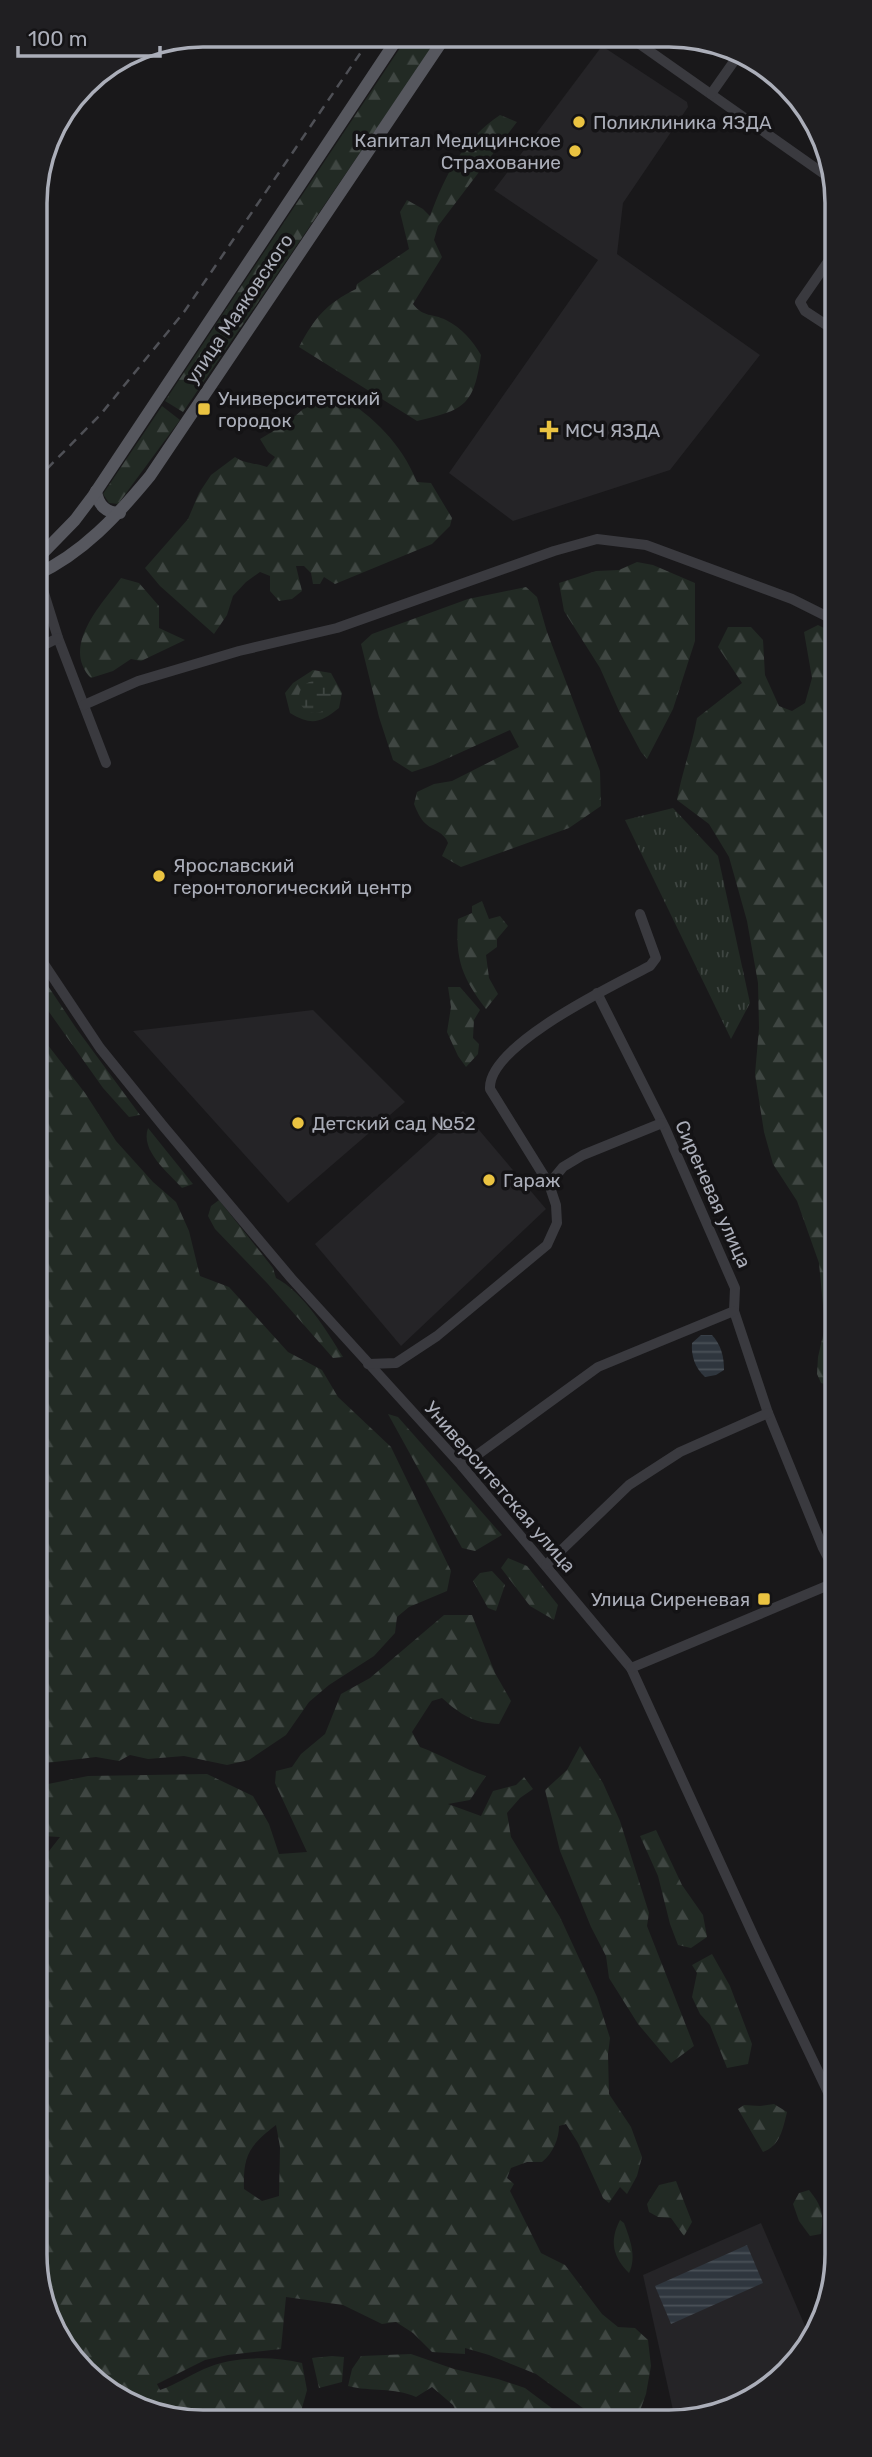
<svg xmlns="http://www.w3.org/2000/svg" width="872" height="2457" font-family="Rubik,sans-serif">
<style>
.built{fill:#252427}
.grass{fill:url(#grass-tufts)}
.forest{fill:url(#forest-firs);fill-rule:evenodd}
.wetland{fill:url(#wetland-marsh)}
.water{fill:url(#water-rules)}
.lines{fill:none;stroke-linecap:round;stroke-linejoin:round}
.minor{stroke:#3a3a3f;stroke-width:10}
.major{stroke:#56575e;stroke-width:12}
.rail{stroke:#4f5056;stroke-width:2.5;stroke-dasharray:9 7;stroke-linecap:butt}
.poi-dot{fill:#eac341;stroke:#141315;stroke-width:2.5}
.labels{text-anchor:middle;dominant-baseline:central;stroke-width:7;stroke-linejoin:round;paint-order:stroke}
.poi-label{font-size:19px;fill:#abaeb9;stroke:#141315;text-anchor:start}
.street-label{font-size:19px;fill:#abaeb9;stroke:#141315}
.rim{fill:none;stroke:#abaeb9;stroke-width:3.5}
</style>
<defs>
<pattern id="grass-tufts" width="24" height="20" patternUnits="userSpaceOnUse" patternTransform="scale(1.75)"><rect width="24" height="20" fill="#222a24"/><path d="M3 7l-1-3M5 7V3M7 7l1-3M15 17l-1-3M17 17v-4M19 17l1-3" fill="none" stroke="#3f4642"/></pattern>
<pattern id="forest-firs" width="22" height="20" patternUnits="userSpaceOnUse" patternTransform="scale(1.75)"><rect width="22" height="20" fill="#222a24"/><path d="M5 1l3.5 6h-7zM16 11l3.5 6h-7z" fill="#3f4642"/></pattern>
<pattern id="wetland-marsh" width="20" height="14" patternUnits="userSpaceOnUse" patternTransform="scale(1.75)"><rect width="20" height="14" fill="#222a24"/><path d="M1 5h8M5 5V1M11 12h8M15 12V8" fill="none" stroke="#3f4642"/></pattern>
<pattern id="water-rules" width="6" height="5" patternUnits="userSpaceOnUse" patternTransform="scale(1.75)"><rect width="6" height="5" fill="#2f363e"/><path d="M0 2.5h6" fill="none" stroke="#4a5158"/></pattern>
</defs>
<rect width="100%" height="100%" fill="#19181a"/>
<!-- built -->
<g class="built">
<path d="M602,46L687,102L688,107L623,203L617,254L760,355L670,470L513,521L449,473L598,260L494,190Z"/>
<path d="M313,1010L405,1102L288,1203L133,1031Z"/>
<path d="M463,1111L546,1209L401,1346L315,1244Z"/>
<path d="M761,2223L811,2340L796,2365L753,2399L702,2419H675L643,2275Z"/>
</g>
<!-- grass -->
<path class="grass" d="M673,808L718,856L750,1003L731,1039L625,820Z"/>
<!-- forest -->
<g class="forest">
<path d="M408,36L439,37L183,412L165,401Z"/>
<path d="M500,115L517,122L438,226L434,240L442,257L413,304C424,318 432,313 446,320C462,328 472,340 481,355C474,405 465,410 417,421L299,347C315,317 326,304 356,289L357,284L409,249L400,212L407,200L423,209L430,216C445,175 463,140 500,115Z"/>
<path d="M339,395C374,417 401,443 417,482L431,483L452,518L450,526L432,544L335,584L324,577L320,584H313L311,573L304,566H296L302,591L292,599L279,601L270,591V576L260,572L246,582L233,596L227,615L214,634L160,586L145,568L188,519L199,493L211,475L235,457C245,464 256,463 267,467L275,457L268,452L260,439L287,423L309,404Z"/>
<path d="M162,406L180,420L118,504L109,503L103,494Z"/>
<path d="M637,562L653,565L695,583V641L673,709L647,759L641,752L619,711L600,668L564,611L559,583L596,571L619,570Z"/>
<path d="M121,578L139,583L159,606V628L185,640L141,661L131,659L113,671L91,678C61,646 101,605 121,578Z"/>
<path d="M526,587L537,597L547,632L600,771L601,806L569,828L461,867L442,856L448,843C444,832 434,831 426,824C420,819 417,811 414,804L417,792L434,784L452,781L519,747L510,730L433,765L412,772L393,760L379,717L361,644L372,634L468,599Z"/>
<path d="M818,625L834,633L835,1387L821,1383L817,1374L818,1357L825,1327L819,1263L797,1201L773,1164L764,1132L755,1074L759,1028L758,983L747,921L729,857L709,824L677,800C682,772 692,746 697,718L742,683L718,647L728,627H751L763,640L765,675L779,706L792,711L805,703L812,678L804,632Z"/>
<path d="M313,670L331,673L342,693L339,708C320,723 312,726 290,713L285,693L293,683Z"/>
<path d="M482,901L489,919L500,916L508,926L497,939V947L486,955L489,978L498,994L486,1009C462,977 455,960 458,919L472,913V906Z"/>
<path d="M36,968L76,1028L140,1115L129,1117L103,1088L37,995Z"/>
<path d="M448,987H460L480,1010L474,1020L473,1038L479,1044L478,1054L466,1067L458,1056L447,1032L451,1007Z"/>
<path d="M37,1031L85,1093L116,1141L153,1182L176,1202L189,1231L200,1276L229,1287L288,1352L322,1370L338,1397L391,1447L451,1571L447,1591L409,1607L397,1617L395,1633L374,1656L329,1685L309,1702L286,1735L249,1760L227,1765L184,1756L148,1759L130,1755L119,1761L96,1757L38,1764Z"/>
<path d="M148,1128L193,1184L182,1188C168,1172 140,1151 148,1128Z"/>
<path d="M219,1200L273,1268L276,1278C303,1292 327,1331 343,1357L333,1358L267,1283L215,1229L208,1216L211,1206Z"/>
<path d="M388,1414L398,1417L502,1535L475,1551L462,1548Z"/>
<path d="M508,1558L527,1566L558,1605L554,1620L530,1606L501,1568Z"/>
<path d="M492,1571L505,1585L496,1611L488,1608L473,1581L480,1573Z"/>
<path d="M444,1615H472L495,1673L511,1701L499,1724C473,1723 461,1715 442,1698L432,1701L412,1732L420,1747C443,1755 463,1769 486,1776L470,1800L448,1804L481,1816L493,1791L516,1785L524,1777L533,1789L520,1798L507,1813L511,1837L560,1917L597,1997L610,2038L608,2054L609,2094L631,2127L642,2157L637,2176L627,2194L620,2187L609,2203L603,2198L578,2143L566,2124L559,2126C559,2139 553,2153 542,2162H527L511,2168L507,2178L514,2184L510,2191L541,2253L565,2265L602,2314L618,2327L635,2328L648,2340L651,2366L646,2394L637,2419H602L587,2411L536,2374L489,2355L465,2348V2354L432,2352L413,2333L396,2322L382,2324L343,2305L286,2297L281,2349L228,2355L205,2360L157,2384L160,2390C177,2384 188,2376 204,2369C232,2356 272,2356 302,2363L307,2390L299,2419H170L84,2373L38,2287V1865L60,1837L41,1836L38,1841V1786L88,1776L207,1774L253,1796L269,1824L279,1854L307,1852L275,1783L276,1771L292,1767L301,1754L325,1734L341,1694L370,1678ZM276,2125L280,2147L279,2196L262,2201L244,2189C243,2155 249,2146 276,2125Z"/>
<path d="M580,1746L603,1783L620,1821L649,1913L647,1926L694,2046L671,2063L638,2024L609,1978L606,1956L591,1927L560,1851L545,1790L567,1770Z"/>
<path d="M656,1830L682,1885L703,1915L707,1937L691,1948L678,1945L670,1924L658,1876L640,1836Z"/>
<path d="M712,1954L730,1986L752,2044L748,2064L727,2068L710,2025L700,2014L692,1997L697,1973L692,1965Z"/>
<path d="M774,2104L787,2112C783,2129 780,2146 763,2152L738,2109L744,2105L760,2106Z"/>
<path d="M676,2181L692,2222L684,2236L671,2218L658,2217L649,2212L647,2204L659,2185Z"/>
<path d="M809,2190C822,2206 824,2214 821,2234L810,2236L799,2221L793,2204L799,2193Z"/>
<path d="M620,2220L624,2223C630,2239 637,2257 629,2273C613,2257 609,2241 620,2220Z"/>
<path d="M411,2354L454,2369L498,2379L525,2388L557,2412L555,2419H460L453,2405L432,2387L416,2397C394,2387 371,2392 348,2386L352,2369L361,2356Z"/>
<path d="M332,2356L344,2357L342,2382L319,2388L312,2358Z"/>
</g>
<!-- wetland -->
<circle class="wetland" cx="315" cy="697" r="16"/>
<!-- water -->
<g class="water">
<path d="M701,1335H712C721,1345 724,1356 724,1370L716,1375L705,1377C695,1368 691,1356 692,1343Z"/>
<path d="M747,2245L763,2283L671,2324L655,2286Z"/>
</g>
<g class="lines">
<!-- minor -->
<g class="minor">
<path d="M631,38L834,181"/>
<path d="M711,94L737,57"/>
<path d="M834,253L800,302L805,311L834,330"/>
<path d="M38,574L58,638L106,763"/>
<path d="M36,649L58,638"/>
<path d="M84,705L138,681L239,651L337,628L554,551L597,539L646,545L792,599L834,620"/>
<path d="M36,952L100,1048L164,1127L291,1278L462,1466L631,1668L756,1941L836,2109"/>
<path d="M597,993L665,1128L735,1288L734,1311L768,1413L823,1548L836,1573"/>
<path d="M549,1184L563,1167L583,1155L662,1123"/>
<path d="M368,1364L396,1363L437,1336L547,1245L557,1223L556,1205L549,1184L490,1089C487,1045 616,984 650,966L656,958L640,914"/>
<path d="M462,1466L598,1367L734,1311"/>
<path d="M546,1565L629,1485L680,1452L768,1413"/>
<path d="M631,1668L836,1582"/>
</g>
<!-- major -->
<g class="major">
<path d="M96,491C98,505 106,513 120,513"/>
<path d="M36,560L75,520L93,496L399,36"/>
<path d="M36,575C83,553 117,516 150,476L445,37"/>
</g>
<!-- rail -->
<path class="rail" d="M36,480L101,414L184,312L372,36"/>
</g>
<!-- markers -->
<g class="poi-dot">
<circle cx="579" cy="122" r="7"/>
<circle cx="575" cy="151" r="7"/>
<rect x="197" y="402" width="14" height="14" rx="3.5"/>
<path d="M545.5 419.5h7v7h7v7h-7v7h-7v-7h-7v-7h7z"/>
<circle cx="159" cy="876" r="7"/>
<circle cx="298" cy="1123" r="7"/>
<circle cx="489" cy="1180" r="7"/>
<rect x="757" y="1592" width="14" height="14" rx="3.5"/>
</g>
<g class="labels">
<!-- poi labels -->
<g class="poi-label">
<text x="593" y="122">Поликлиника ЯЗДА</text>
<text x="561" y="140" text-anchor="end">Капитал Медицинское<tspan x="561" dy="22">Страхование</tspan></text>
<text x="218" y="398">Университетский<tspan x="218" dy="22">городок</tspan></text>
<text x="565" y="430">МСЧ ЯЗДА</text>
<text x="173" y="865">Ярославский<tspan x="173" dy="22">геронтологический центр</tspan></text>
<text x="312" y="1123">Детский сад №52</text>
<text x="503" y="1180">Гараж</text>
<text x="750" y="1599" text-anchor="end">Улица Сиреневая</text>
</g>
<!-- street labels -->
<g class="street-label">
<text transform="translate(239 309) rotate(-56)">улица Маяковского</text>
<text transform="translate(713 1194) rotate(66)">Сиреневая улица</text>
<text transform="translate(500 1487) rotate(49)">Университетская улица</text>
</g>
</g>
<!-- crop -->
<path d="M0 0H872V2457H0ZM203 47H669A156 156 0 0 1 825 203V2254A156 156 0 0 1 669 2410H203A156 156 0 0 1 47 2254V203A156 156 0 0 1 203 47Z" fill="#201f22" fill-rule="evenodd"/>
<path class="rim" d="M203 47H669A156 156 0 0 1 825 203V2254A156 156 0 0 1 669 2410H203A156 156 0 0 1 47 2254V203A156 156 0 0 1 203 47Z"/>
<!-- scale -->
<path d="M18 46v10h142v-10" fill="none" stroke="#abaeb9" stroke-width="3.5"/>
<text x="28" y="46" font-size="21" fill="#abaeb9" stroke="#141315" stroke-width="5" paint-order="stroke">100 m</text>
</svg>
